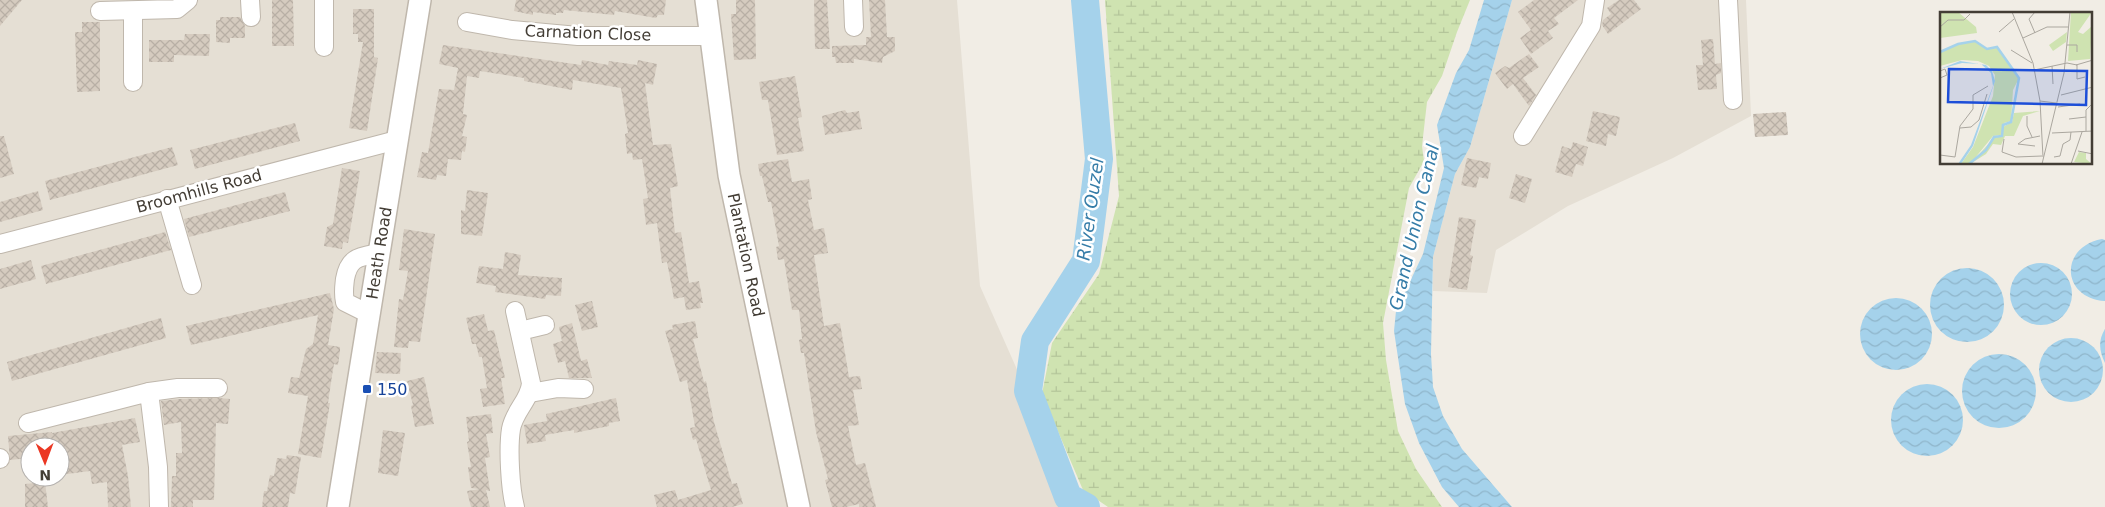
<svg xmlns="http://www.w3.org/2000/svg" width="2105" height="507" font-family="'DejaVu Sans',sans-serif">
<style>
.residential{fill:#e5dfd4;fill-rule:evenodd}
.wetland{fill:url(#wetland-marsh)}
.water{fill:url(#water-waves)}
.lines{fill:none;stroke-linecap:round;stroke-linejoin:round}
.river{stroke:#a5d2eb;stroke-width:28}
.building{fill:url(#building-cross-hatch)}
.minor-casing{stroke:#bfb7ac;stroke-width:20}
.tertiary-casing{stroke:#bfb7ac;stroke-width:24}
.minor{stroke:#fff;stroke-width:18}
.tertiary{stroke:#fff;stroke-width:21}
.transit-dot{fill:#1a4fb4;stroke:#fff;stroke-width:2}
.labels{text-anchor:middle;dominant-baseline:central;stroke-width:5;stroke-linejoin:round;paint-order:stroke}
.street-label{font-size:16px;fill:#433d35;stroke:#fff}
.transit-label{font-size:16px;fill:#164399;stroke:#fff;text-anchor:start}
.water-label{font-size:18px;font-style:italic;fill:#367da8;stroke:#fff}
.inset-river{fill:none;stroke:#a5d2eb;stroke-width:2.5}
.inset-road{fill:none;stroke:#aba79f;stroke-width:1}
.view{fill:#1d4ed8;fill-opacity:0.15;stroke:#1d4ed8;stroke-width:2.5}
.inset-edge{fill:none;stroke:#433d35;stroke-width:2.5}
</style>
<defs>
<pattern id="wetland-marsh" width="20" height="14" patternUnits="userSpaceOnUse" patternTransform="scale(1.25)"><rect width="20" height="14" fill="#cfe3b1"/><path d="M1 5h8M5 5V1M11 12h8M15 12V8" fill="none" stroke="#b3c499"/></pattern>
<pattern id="water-waves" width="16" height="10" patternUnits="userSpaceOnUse" patternTransform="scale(1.25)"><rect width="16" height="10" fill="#a5d2eb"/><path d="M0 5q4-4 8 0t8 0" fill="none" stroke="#8fb5ca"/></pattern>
<pattern id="building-cross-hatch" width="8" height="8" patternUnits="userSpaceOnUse" patternTransform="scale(1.25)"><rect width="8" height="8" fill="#d5cbbf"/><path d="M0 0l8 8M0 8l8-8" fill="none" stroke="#b8afa5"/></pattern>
</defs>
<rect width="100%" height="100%" fill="#f1ede5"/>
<!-- residential -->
<g class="residential">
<path d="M0,0H957L980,286L1078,507H0ZM30,447H60V477H30Z"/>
<path d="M1512,0H1746L1751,116L1673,158L1568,206L1496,250L1487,293L1433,291V257L1455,174L1470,147Z"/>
</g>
<!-- wetland -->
<path class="wetland" d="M1105,0H1470L1457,32L1442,76L1427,102L1422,146L1424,161L1409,188L1383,323L1386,360L1398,431L1416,469L1442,507H1108L1083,490L1042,394L1052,343L1099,274L1119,196Z"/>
<!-- water -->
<g class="water">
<path d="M1484,0H1512L1470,147L1455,174L1433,257L1431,354L1433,387L1443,416L1462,449L1512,507H1459L1442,487L1419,443L1405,404L1394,331L1396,311L1423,254L1444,168L1437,125L1456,73L1469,50Z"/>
<path d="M2102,239L2105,240V301C2061,298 2059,247 2102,239Z"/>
<circle cx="2041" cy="294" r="31"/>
<circle cx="1967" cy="305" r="37"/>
<circle cx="1896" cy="334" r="36"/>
<path d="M2105,329V363C2099,351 2098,340 2105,329Z"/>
<circle cx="2071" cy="370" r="32"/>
<circle cx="1999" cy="391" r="37"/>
<circle cx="1927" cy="420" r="36"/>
</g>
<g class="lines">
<!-- river -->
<path class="river" d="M1085,0L1099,159L1086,261L1035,341L1028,391L1068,497L1086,507"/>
</g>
<!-- building -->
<g class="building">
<path d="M0,0H22L0,26Z"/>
<path d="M272,0H293L294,46H272Z"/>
<path d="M516,0H666L664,15H658L656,18L615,11L614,15L564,10L563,13H556V15L533,12V15L514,11Z"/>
<path d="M736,0H755L756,59L734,60L731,14H736Z"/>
<path d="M814,0H827L830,49H815Z"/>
<path d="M869,0H885L887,37H895V51L883,57L882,63L854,59V63H836L835,57H832V46L866,45V37H871Z"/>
<path d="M1534,0H1578L1554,18L1559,24L1548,31L1553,38L1531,54L1520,38L1531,30L1518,12Z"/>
<path d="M1619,0H1634L1641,9L1608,34L1602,25L1603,20L1611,14L1607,8Z"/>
<path d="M353,9H374V57L378,58L367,131L349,128L363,42H358V34H353Z"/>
<path d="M220,17H240L245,26V38H230V43L216,42V20H220Z"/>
<path d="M82,22H100V91L77,92L75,32H82Z"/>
<path d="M185,34H210L209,56L174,55V62H149V40H184Z"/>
<path d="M1713,39L1715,64L1721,63V73L1716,75L1717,89L1698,90L1696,65H1703L1701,40Z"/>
<path d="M443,45L581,65L582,60L608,65L609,61L637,65L638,60L657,64L653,85L645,83L653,145L671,144L678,186L670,188L675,233L681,232L689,283L699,281L703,303H700L701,308L686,310L684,297L674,299L667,262L662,263L657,223L646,225L643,199L648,198L642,159L633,160L632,153L627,154L625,134L628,133L621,88L573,80L572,90L524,81V78L480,71L479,78L467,76L463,114L467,115L462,136L467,137L465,152L462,151L461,160L448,159L446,176L437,175L436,180L417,177L422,152L428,153L439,89L454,90L458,68L439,64Z"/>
<path d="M1529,54L1539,67L1523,78L1536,95L1529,106L1513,84L1507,89L1495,73L1505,66L1509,68Z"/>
<path d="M795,76L802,117L798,118L804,151L777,155L768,100H762L759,82Z"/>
<path d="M845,110L847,113L859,111L862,129L825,135L822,116Z"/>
<path d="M1593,111L1620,117L1616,136L1608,134L1606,146L1586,141Z"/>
<path d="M1786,112L1788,135L1755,137L1753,114Z"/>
<path d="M295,123L300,141L195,169L190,150Z"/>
<path d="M0,136H4L14,174L0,178Z"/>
<path d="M1573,142L1588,147L1583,166L1576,164L1572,177L1555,172L1562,146L1571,149Z"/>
<path d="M172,147L178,165L50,200L45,181Z"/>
<path d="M1467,158L1491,163L1488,179L1479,177L1476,188L1461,185Z"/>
<path d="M788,159L792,182L809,179L812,199L808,200L814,230L824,228L828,253L814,255L824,326L840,323L849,377L860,376L862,389L853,390L859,425L848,426L856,465L865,463L876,507H859V504L846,507H832L825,480L828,479L816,432L804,353H801L799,340L802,339L799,310H792L784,259L778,260L776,247L779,246L771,202H768L762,176H760L758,164Z"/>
<path d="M342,168L360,171L348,243L343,242L342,249L324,246L327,227L333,224Z"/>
<path d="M1516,174L1532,179L1525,203L1509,198Z"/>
<path d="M467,190L488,193L482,236L461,234V210L465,211Z"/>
<path d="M38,191L43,210L0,222V202Z"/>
<path d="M285,192L290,211L189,237L184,219Z"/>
<path d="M1459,217L1476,220L1470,255L1473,256L1467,290L1448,287Z"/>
<path d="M404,229L435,234L420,342L409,341L408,348L394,347L399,299L403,300L408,271L399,270Z"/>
<path d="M165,232L171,250L46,284L41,266Z"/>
<path d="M505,252L521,255L518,275L562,278L561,296L546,295L545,299L495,292L496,286L476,283L479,266L503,269Z"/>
<path d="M31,260L36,279L0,289V269Z"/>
<path d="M330,293L334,309L328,345L340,347V351L338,365L334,364L332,376L328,403H330L321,458L298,454L308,396L288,393L291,377L299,378L306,349L313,344L318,315L191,345L186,326Z"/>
<path d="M592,301L598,327L582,331L575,305Z"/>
<path d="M484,314L488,331L494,330L502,364L505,378H501L505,404L483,407L480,389L487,388L482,357H479L476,344H472L466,318Z"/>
<path d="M161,318L166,338L12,381L7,362Z"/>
<path d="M695,321L698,338L693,339L704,382L706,381L714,422L732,484L737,483L743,504L732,507H657L654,495L675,490L678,500L711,490L696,439L693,440L690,428L695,427L687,380L680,382L665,331L673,329L672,325Z"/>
<path d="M572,323L581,361L587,359L592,378H569L565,361L558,363L553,344L562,341L559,327Z"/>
<path d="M377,352L401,353L400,374L375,373Z"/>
<path d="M424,377L434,424L415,427L411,406L413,405L407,381Z"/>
<path d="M219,398L230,399L228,424L216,423L214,500H193V507H171L172,476H176V453H182L181,422L164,425L161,401L179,399Z"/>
<path d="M616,398L620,421L609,423V426L574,433V430L545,435L546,441L527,444L524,425L547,421L546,414Z"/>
<path d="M491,414L493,433L486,434L490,457L485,458L490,491L486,490L490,507H471L467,491L480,489L471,488L468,467H471L467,442L469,441L466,417Z"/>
<path d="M135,418L140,442L122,445L128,476L131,507H108L107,482L92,484L90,471L60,475V447H30V458L10,460L8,436L52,432V433Z"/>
<path d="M383,430L405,433L398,476L378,473Z"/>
<path d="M287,455L301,457L295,494L290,493L288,507H262L264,491H267L270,475L274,476L277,458L286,459Z"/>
<path d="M45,482L48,507H25V484Z"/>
</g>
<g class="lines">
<!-- minor casing -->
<g class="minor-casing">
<g id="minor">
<path d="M250,0L251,17"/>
<path d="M853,0L854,27"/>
<path d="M1728,0L1733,100"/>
<path d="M100,11L177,9L188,0"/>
<path d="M133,11V82"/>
<path d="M467,22L512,30L578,36H710"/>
<path d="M324,47V0"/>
<path d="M1523,136L1591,26L1595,0"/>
<path d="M167,199L192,285"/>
<path d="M0,244L397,140"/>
<path d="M369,314L345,302C343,293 344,288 345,279C349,257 359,257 379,253"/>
<path d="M520,331L545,325"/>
<path d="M149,392L178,388H218"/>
<path d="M530,393L558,388L584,389"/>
<path d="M28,423L149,392L158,467L159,507"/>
<path d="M0,459V458"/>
<path d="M515,507C510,488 508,448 511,429C514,411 530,400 531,383L515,311"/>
</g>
</g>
<!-- tertiary casing -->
<g class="tertiary-casing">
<g id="tertiary">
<path d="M706,0L729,175L799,507"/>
<path d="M338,507L420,0"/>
</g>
</g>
<!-- minor -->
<use href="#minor" class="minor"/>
<!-- tertiary -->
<use href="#tertiary" class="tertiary"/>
</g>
<!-- markers -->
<rect class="transit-dot" x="362" y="384" width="10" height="10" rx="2.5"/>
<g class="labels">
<!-- street labels -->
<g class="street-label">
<text transform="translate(588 33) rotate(2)">Carnation Close</text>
<text transform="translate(199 191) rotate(-15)">Broomhills Road</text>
<text transform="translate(379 253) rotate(-81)">Heath Road</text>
<text transform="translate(746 255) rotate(78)">Plantation Road</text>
</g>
<!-- transit labels -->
<g class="transit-label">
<text x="377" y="389">150</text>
</g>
<!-- water labels -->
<g class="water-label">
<text transform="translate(1090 209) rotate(-82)">River Ouzel</text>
<text transform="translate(1414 227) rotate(-77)">Grand Union Canal</text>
</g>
</g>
<!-- overview -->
<g transform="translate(1940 12)">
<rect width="152" height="152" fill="#f1ede5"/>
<path d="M0,0H18L36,15L37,21L0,26ZM127,20L126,30L113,39L109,33ZM100,99L83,104L74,124H65L61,133L53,132L46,142L30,152L54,126L62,124L63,115L72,110L74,101ZM139,140L146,141V147L152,152L134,150Z" fill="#cfe3b1"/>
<path d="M131,0H152L138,20L143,22L152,14L150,47L128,49Z" fill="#cfe3b1"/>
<path d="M35,29L46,37L57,36L79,66L73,78L71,109L64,111L61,123L53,124L30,152H21L33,135L53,84L55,63L49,54L38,49L22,48L0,54V41L18,32Z" fill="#cfe3b1"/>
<path d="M20,49L46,53L52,59L55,69L33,134L21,152H18L31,133L53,74L51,61L41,52L22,51L0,57Z" fill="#a5d2eb"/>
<path class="inset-river" d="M0,40L18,32L35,29L47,37L57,35L79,66L71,110L63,113L62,124L54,125L46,138L29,152"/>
<path class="inset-road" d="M72,0L93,51L100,89L103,145M95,0L89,7L95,21M0,15L8,8H24L30,2M59,20L74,7M83,26L107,15H128M127,33H137V40M71,38L92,51M136,53L153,48M137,53V67L145,65M112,54L113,72M94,58L127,51L137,53M0,59L5,57L7,63L0,66M121,83L153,75M100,89L116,91M118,95L140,92M87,104V114L92,125M129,107L146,105M20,116L31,115L39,108L47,82M146,119V98L153,91M112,121L153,119M64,127L62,140L76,145L102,144M95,134L78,132L85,127L100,124M138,139L153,142M0,143L15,145L20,114L33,97V83L48,74M114,145L120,144L123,132L130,128L131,120M102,152L124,61L130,0M131,152L142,120"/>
<path class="view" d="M9,57L147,59L146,93L8,90Z"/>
<rect width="152" height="152" class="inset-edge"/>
</g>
<!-- north arrow -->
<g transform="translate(45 462) rotate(179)"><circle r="24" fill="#ffffff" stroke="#b4b1ae"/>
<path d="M0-4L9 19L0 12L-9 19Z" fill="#eb3723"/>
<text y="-8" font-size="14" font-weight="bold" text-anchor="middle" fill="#433d35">N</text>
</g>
</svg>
